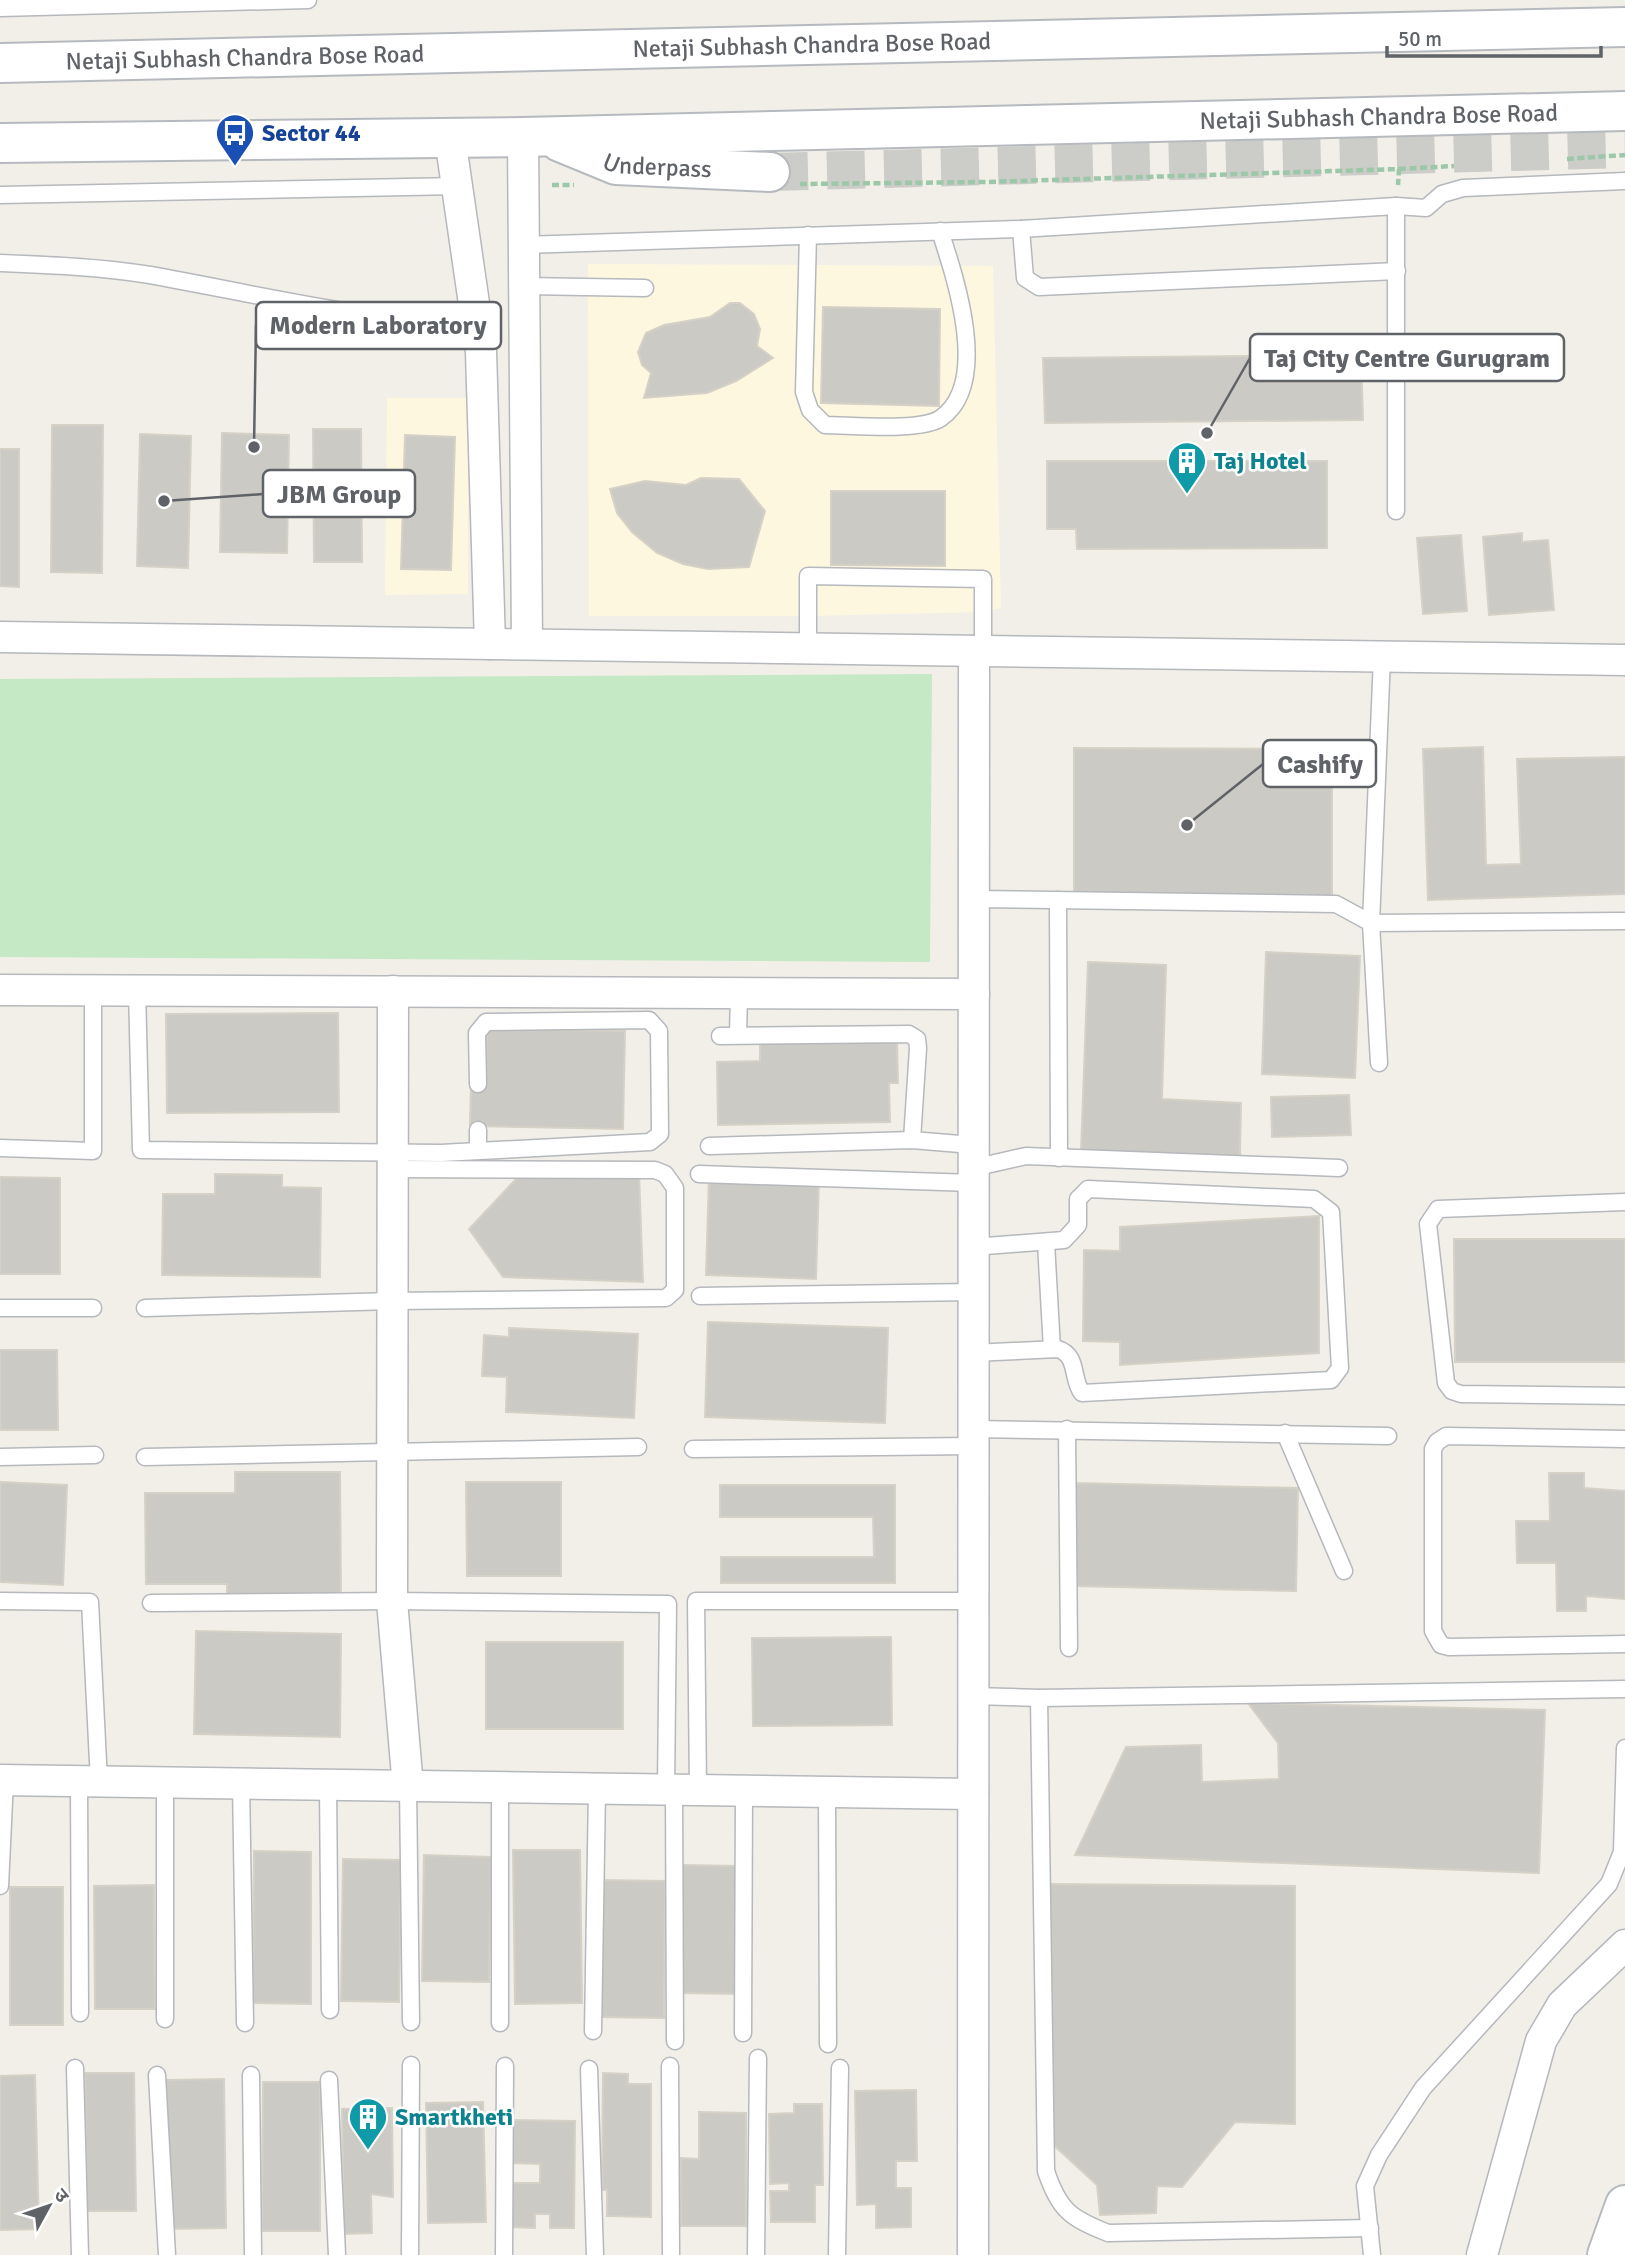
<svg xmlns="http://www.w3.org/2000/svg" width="1625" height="2255" font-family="Signika,'Noto Sans Devanagari',sans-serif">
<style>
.commercial{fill:#fef7e0}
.green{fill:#c5e8c5}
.building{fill:#cccac5;stroke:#d6d1c6;stroke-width:2}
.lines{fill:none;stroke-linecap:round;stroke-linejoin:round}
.secondary-tunnel{stroke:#ccccc8;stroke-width:38;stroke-dasharray:38 19;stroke-linecap:butt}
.lane-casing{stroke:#b5b8bc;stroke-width:19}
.street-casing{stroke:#b5b8bc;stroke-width:33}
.secondary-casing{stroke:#b6babf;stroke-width:42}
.path{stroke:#9cc7a9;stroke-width:4.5;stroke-dasharray:7 3.5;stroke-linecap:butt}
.lane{stroke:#fff;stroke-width:16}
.street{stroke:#fff;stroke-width:30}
.secondary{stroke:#fff;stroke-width:38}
.labels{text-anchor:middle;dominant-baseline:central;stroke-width:5;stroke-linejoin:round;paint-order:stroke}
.street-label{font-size:24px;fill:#5f6368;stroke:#fff}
.transit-label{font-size:24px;font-weight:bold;fill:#164399;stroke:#fff;text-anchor:start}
.culture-label{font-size:24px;font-weight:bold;fill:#0d838f;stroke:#fff;text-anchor:start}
.leader{fill:none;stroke:#5f6368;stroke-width:2.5}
.callout-dot{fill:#5f6368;stroke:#fff;stroke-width:2.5}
.callout{fill:#fff;stroke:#5f6368;stroke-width:2.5}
.callout-label{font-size:26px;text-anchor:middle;font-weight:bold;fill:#5f6368}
</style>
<rect width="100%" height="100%" fill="#f1efe8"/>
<!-- commercial -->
<g class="commercial">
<path d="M588,264L993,266L1001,608L983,612L808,616H589Z"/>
<path d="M387,398H468V594L385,595Z"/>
</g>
<!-- green -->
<path class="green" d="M932,674L930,962L0,957V679Z"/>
<!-- building -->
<g class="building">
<path d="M730,303H740L754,314L760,329L757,346L773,358L736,381L707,393L644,398L651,373L642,365L638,352L646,333L664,325L710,317Z"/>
<path d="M823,307L940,309L939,406L821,403Z"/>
<path d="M1361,355L1363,420L1045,423L1043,358Z"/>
<path d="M52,425H103L102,573L51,572Z"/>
<path d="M313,429H361L362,562H314Z"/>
<path d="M222,433L289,435L287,553L220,552Z"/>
<path d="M140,434L191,436L188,568L137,566Z"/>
<path d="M405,435L455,437L451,570L401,569Z"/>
<path d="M0,449H19V587L0,586Z"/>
<path d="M1047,461H1327V548L1077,549L1076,529H1047Z"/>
<path d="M701,478L739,479L765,511L749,567L708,569L683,564L657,553L632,532L617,513L610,489L645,481L686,485Z"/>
<path d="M831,491H945V566L831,565Z"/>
<path d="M1522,533V542L1548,540L1554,610L1489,615L1483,537Z"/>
<path d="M1461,535L1467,611L1423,614L1417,538Z"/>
<path d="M1483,747L1486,865L1521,864L1517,759L1625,757V894L1428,900L1423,749Z"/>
<path d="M1074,748L1332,749V898L1074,897Z"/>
<path d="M1266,952L1360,956L1355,1078L1262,1074Z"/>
<path d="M1088,962L1166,965L1162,1099L1241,1103L1240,1157L1081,1151Z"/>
<path d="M338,1013L339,1112L167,1113L166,1014Z"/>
<path d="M487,1029L625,1031L623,1129L470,1126L471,1085L486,1086Z"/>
<path d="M897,1039L898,1083H889L890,1122L718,1125L717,1062L760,1061V1041Z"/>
<path d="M1349,1095L1351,1135L1272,1137L1271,1097Z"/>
<path d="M639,1173L643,1282L503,1277L469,1229L517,1178Z"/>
<path d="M215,1174L282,1175V1187L321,1188L320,1277L162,1275L163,1194H215Z"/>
<path d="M709,1176L819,1179L816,1279L706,1275Z"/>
<path d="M0,1177L60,1178V1274H0Z"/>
<path d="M1319,1216V1353L1120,1365V1342L1083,1341L1084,1250L1120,1251V1227Z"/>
<path d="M1454,1239H1625V1362H1455Z"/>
<path d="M708,1322L888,1328L885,1423L705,1417Z"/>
<path d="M509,1328L638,1334L634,1418L506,1412L507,1377L482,1376L484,1335L509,1337Z"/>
<path d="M0,1350H57L58,1430H0Z"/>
<path d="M235,1472H340L341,1596L227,1595V1584H146L145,1493H235Z"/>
<path d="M1549,1473H1584V1488L1625,1491V1599L1586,1596V1611H1557L1556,1563H1517L1516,1521H1550Z"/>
<path d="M0,1482L67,1485L63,1585L0,1582Z"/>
<path d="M466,1482H561V1576H467Z"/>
<path d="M1075,1483L1298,1488L1296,1591L1073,1586Z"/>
<path d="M720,1485H895V1583H721V1557H874L873,1517H720Z"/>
<path d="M196,1631L341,1634L340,1737L194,1734Z"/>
<path d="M891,1637L892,1725L753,1726L752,1638Z"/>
<rect x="486" y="1642" width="137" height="87"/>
<path d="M1248,1703L1545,1710L1539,1873L1075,1855L1126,1747L1201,1745L1202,1782L1279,1779L1278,1743Z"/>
<path d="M513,1850H580L582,2003L515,2004Z"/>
<path d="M254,1851L311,1852V2004L253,2003Z"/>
<path d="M424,1855L491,1857L489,1982L422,1981Z"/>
<path d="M343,1859L401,1860L399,2002L341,2001Z"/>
<path d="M681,1865L738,1866V1994L681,1993Z"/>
<path d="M599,1880L665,1881L664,2018L598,2017Z"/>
<path d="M1048,1884L1295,1886V2124L1235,2122L1182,2187L1157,2186L1156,2213L1100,2215L1097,2185L1047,2139Z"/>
<path d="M154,1885L155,2009H95L94,1886Z"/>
<rect x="10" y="1887" width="53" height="138"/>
<path d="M85,2073H134L136,2211H87Z"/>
<path d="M603,2073L628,2074V2084H651V2217L607,2216V2190H602Z"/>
<path d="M35,2075L39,2229L0,2230V2076Z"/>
<path d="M224,2079L226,2228L169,2229L166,2080Z"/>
<path d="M263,2082H320V2231H262Z"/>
<path d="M916,2090L917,2161H896V2188H911V2227L876,2228V2204L857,2205L855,2091Z"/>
<path d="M483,2102L486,2222L428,2223L426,2103Z"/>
<path d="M794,2104H822L823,2185H815V2222H771L770,2191H789V2183L770,2184L769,2114L794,2113Z"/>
<path d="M392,2108L393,2197L371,2194L372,2233L344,2234L342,2109Z"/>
<path d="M699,2112L746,2113V2226H681V2158L699,2159Z"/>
<path d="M511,2120L575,2121L574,2228H550V2214H535V2228L510,2227V2183H540V2164L510,2163Z"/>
</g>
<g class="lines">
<!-- secondary-tunnel -->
<path class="secondary-tunnel" d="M770,172L1625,149"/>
<!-- lane casing -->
<g class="lane-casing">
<g id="lane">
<path d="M0,8L308,0"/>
<path d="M0,195L458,186"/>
<path d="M1396,206V511"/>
<path d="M1021,229L1025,278L1039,287L1397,271"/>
<path d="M808,235L804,392L810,410L825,425C851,425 921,432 941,418C991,383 955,277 940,231"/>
<path d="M523,245L1021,229L1396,206L1426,208L1442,194L1463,188L1625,181"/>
<path d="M0,263C50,265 100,267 150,275C262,295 362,321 478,324"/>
<path d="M524,286L645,288"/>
<path d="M808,650V576L983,579V651"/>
<path d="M1382,657L1371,923L1625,921"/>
<path d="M976,899L1336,904L1371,923L1379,1063"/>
<path d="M1058,900L1059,1158"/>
<path d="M137,990L141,1150L441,1153L650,1142L660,1134L659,1031L649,1020L486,1022L477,1033L478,1084"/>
<path d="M738,1035L739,993"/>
<path d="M720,1036L909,1034L917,1039L918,1048L912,1140"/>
<path d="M478,1130V1151"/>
<path d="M709,1146L912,1140L972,1145"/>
<path d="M0,1148L93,1151V990"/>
<path d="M973,1168L1026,1156L1339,1168"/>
<path d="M699,1174L973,1183"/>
<path d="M1625,1202L1438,1209L1428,1224L1446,1383L1452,1391L1461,1394L1625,1396"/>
<path d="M1046,1243L1052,1349"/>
<path d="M973,1247L1064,1240L1078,1225V1199L1088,1189L1314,1199L1331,1212L1340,1368L1331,1380L1082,1393C1071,1379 1079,1356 1058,1349L973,1353"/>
<path d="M700,1296L973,1292"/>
<path d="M0,1308H93"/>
<path d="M145,1308L392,1301L666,1298L675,1290V1188L665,1174L655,1170L393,1169"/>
<path d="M973,1429L1388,1436"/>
<path d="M1067,1429L1069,1648"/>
<path d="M1285,1433L1344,1571"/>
<path d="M1625,1439L1446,1436L1437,1442L1433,1449V1631L1441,1645L1449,1647L1625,1644"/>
<path d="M693,1449L973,1446"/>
<path d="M0,1457L95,1455"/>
<path d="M145,1457L638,1447"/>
<path d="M0,1601L90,1602L99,1782"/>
<path d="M151,1603L392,1601L668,1604L666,1790"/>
<path d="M973,1696L1039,1698L1625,1689"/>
<path d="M1039,1698L1046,2171C1059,2210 1070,2218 1108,2233L1370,2228"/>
<path d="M79,1782L80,2013"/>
<path d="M241,1784L245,2023"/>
<path d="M328,1786L330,2010"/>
<path d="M408,1787L411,2022"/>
<path d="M674,1790L675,2041"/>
<path d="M698,1790L696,1601H973"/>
<path d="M827,1792L828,2044"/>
<path d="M0,1886L5,1780"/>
<path d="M165,2019V1783"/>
<path d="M500,2023V1788"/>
<path d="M593,2031L597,1789"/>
<path d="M743,2033L744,1791"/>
<path d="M670,2066L671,2255"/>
<path d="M75,2068L80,2255"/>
<path d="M589,2069L595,2255"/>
<path d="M157,2075L167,2255"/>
<path d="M251,2075L253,2255"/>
<path d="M329,2080L337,2255"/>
<path d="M410,2255L411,2065"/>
<path d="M504,2255L505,2066"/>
<path d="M756,2255L758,2058"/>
<path d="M837,2255L840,2068"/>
<path d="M1372,2255L1365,2186L1379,2155L1423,2088L1609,1884L1622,1852L1625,1748"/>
</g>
</g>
<!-- street casing -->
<g class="street-casing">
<g id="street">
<path d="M523,137L527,644"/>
<path d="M450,138L481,352L490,644"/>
<path d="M0,637L1625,660"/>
<path d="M0,990L974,994"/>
<path d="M393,991L392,1601L408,1787"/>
<path d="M0,1780L973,1794"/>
<path d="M973,2255L974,651"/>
<path d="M1482,2255L1541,2041L1562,2005L1625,1945"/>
</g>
</g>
<!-- secondary casing -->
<g class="secondary-casing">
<g id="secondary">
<path id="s1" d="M0,63L1625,27"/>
<path id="s2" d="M560,142L616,165L770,172"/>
<path id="s3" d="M0,143L523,137L1625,111"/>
<path d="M1607,2255L1625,2205"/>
</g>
</g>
<!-- path -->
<g class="path">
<path d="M1567,159L1625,155"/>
<path d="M1399,169L1454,166"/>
<path d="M800,184L986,182L1399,169L1398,185"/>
<path d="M552,185H574"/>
</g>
<!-- lane -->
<use href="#lane" class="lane"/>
<!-- street -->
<use href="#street" class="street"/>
<!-- secondary -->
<use href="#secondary" class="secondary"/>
</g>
<!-- icons -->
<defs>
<g id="bus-pin" transform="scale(2.0125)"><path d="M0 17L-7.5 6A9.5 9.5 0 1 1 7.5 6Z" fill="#1a4fb4" stroke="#fff"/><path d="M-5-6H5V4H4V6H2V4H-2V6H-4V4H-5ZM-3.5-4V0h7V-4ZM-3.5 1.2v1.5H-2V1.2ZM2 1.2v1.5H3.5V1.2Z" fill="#fff"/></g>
<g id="building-pin" transform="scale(2.0125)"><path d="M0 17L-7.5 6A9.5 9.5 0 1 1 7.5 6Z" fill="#0f9aa8" stroke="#fff"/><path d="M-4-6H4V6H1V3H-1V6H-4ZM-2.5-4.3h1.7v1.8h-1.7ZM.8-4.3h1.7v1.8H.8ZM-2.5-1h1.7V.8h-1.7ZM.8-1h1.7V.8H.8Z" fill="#fff"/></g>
</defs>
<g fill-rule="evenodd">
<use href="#bus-pin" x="235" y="133"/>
<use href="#building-pin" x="1187" y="461"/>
<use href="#building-pin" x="368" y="2117"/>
</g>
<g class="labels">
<!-- street labels -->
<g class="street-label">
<text stroke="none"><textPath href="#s1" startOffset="812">Netaji Subhash Chandra Bose Road</textPath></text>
<text stroke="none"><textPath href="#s1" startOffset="245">Netaji Subhash Chandra Bose Road</textPath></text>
<text stroke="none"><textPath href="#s3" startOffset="1379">Netaji Subhash Chandra Bose Road</textPath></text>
<text stroke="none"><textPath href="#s2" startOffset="102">Underpass</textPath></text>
</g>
<!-- transit labels -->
<g class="transit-label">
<text x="262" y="133">Sector 44</text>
</g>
<!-- culture labels -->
<g class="culture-label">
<text x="1214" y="461">Taj Hotel</text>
<text x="395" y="2117">Smartkheti</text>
</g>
</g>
<!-- callouts -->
<path class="leader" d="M254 447L256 325M1207 433L1250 358M164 501L263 494M1187 825L1263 764"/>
<g class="callout-dot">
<circle cx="254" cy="447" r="7"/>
<circle cx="1207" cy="433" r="7"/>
<circle cx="164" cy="501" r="7"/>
<circle cx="1187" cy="825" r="7"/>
</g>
<g class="callout">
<rect x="256" y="302" width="245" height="47" rx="7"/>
<rect x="1250" y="334" width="314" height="47" rx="7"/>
<rect x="263" y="470" width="152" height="47" rx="7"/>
<rect x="1263" y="740" width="113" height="47" rx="7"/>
</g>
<g class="callout-label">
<text x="378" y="334">Modern Laboratory</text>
<text x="1407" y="367">Taj City Centre Gurugram</text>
<text x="339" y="503">JBM Group</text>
<text x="1320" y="773">Cashify</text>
</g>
<!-- north arrow -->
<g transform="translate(49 2206) rotate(50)" stroke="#ffffff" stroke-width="5" paint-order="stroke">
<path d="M0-5L12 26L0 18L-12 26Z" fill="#5f6368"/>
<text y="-10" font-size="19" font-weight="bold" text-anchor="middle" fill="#5f6368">उ</text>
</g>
<!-- scale -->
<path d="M1387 46v10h214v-10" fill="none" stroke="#5f6368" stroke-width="3.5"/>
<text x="1398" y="46" font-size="21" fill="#5f6368" stroke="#ffffff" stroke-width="5" paint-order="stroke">50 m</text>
</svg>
